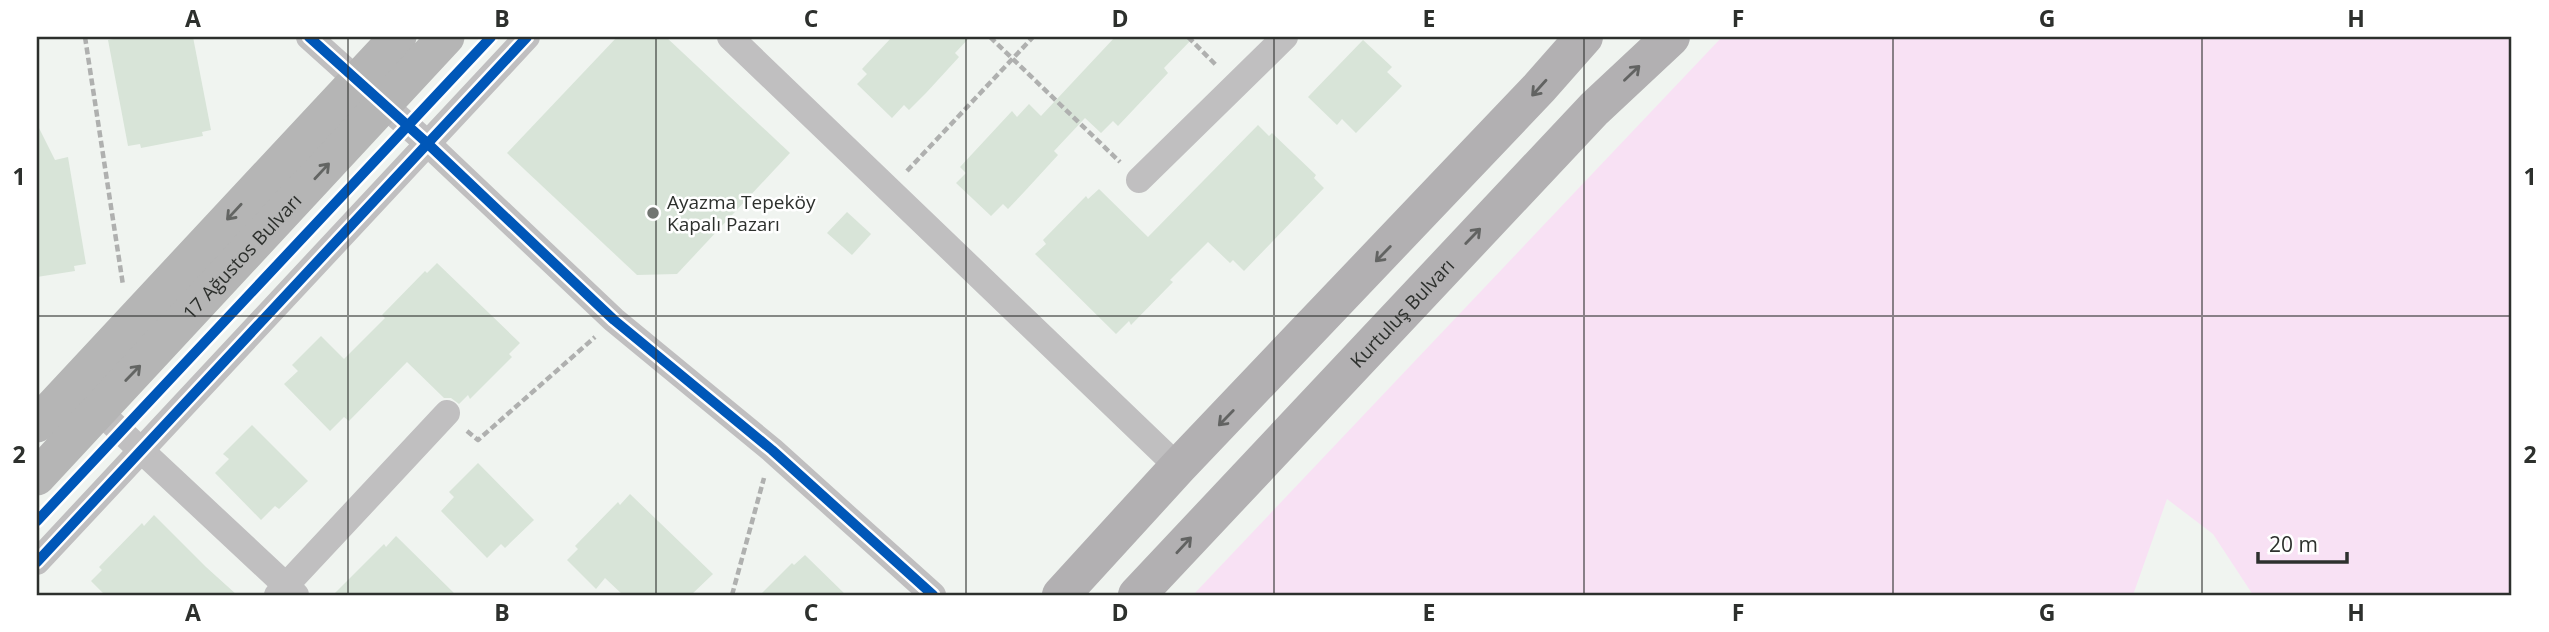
<svg xmlns="http://www.w3.org/2000/svg" width="2549" height="632" font-family="'Open Sans',sans-serif">
<style>
.green{fill:#f8e1f4}
.building{fill:#d8e4d8}
.lines{fill:none;stroke-linecap:round;stroke-linejoin:round}
.path{stroke:#afb0af;stroke-width:4.5;stroke-dasharray:7 3.5;stroke-linecap:butt}
.minor{stroke:#c0bfc0;stroke-width:26}
.secondary{stroke:#b5b5b5;stroke-width:37}
.trunk{stroke:#b2b0b2;stroke-width:38}
.cycleway-casing{stroke:#fff;stroke-width:15}
.cycleway{stroke:#0057b8;stroke-width:10}
.oneway{stroke:#626362}
.oneway2{stroke:#636563}
.grid{fill:none;stroke:#2d302d;stroke-width:2;stroke-opacity:0.55}
.poi-dot{fill:#717571;stroke:#fff;stroke-width:2.5}
.labels{text-anchor:middle;dominant-baseline:central;stroke-width:5;stroke-linejoin:round;paint-order:stroke}
.poi-label{font-size:19px;fill:#2d302d;stroke:#fff;text-anchor:start}
.street-label{font-size:19px;fill:#2d302d;stroke:#fff}
.neatline{fill:none;stroke:#2d302d;stroke-width:2.5}
.grid-label{font-size:23px;text-anchor:middle;font-weight:bold;fill:#2d302d}
</style>
<rect width="100%" height="100%" fill="#f0f4f0"/>
<!-- green -->
<path class="green" d="M1722,37H2512V595H2253L2213,534L2167,499L2133,595H1193Z"/>
<!-- building -->
<g class="building">
<path d="M125,37H193L211,130L202,132L203,136L141,148L140,144L128,146L108,40Z"/>
<path d="M617,37H666L790,153L677,274L637,275L507,153Z"/>
<path d="M892,37H970L955,53L959,57L926,93L909,110L904,105L892,118L857,84L867,74L862,69Z"/>
<path d="M1115,37H1194L1164,68L1168,73L1118,126L1113,121L1101,133L1085,118L1054,151L1058,155L1025,191L1008,209L1003,204L991,216L956,183L966,173L960,167L1012,111L1017,117L1029,104L1041,116Z"/>
<path d="M1363,40L1392,67L1387,72L1402,86L1356,133L1342,119L1337,125L1308,97Z"/>
<path d="M37,124L55,160L68,157L86,264L74,266L75,271L37,277Z"/>
<path d="M1258,125L1269,136L1272,133L1316,175L1314,178L1324,188L1244,271L1233,260L1230,263L1208,242L1170,280L1173,282L1131,325L1129,321L1116,334L1035,254L1046,244L1043,240L1086,196L1088,199L1099,189L1148,237Z"/>
<path d="M847,212L871,234L852,255L827,233Z"/>
<path d="M437,263L520,343L509,354L512,357L470,399L468,395L459,404L451,398H444L407,362L349,421L344,417L330,431L284,384L298,371L292,365L321,336L344,359L385,318L382,315L425,271L427,273Z"/>
<path d="M252,425L308,481L279,509L275,506L261,520L215,473L229,459L223,454Z"/>
<path d="M478,463L534,520L505,548L501,544L487,558L441,511L454,497L449,492Z"/>
<path d="M630,494L713,574L691,595H623L605,578L596,589L567,560L578,549L575,546L618,502L620,505Z"/>
<path d="M154,515L206,567L237,595H105L91,581L102,570L99,567L142,523L144,526Z"/>
<path d="M396,536L456,595H333L384,544L386,547Z"/>
<path d="M805,555L846,595H760L792,563L794,565Z"/>
</g>
<g class="lines">
<!-- path -->
<g class="path">
<path d="M85,37L123,285"/>
<path d="M990,37L1120,162"/>
<path d="M1188,37L1217,66"/>
<path d="M907,171L1033,37"/>
<path d="M467,431L478,440L595,337"/>
<path d="M732,595L764,478"/>
</g>
<!-- minor -->
<g class="minor">
<path d="M309,37L427,143L614,320L772,450L933,595"/>
<path d="M730,37L1178,467"/>
<path d="M1139,180L1285,37"/>
<path d="M98,410L296,595"/>
<path d="M37,562L527,37"/>
<path d="M277,595L447,413"/>
</g>
<!-- secondary -->
<g class="secondary">
<path d="M37,424L398,37"/>
<path id="s1" d="M37,477L446,37"/>
</g>
<!-- trunk -->
<g class="trunk">
<path d="M1061,595L1178,467L1539,88L1584,37"/>
<path id="s2" d="M1137,595L1594,109L1671,37"/>
</g>
<!-- cycleway casing -->
<g class="cycleway-casing">
<g id="cycleway">
<path d="M309,37L427,143L614,320L772,450L933,595"/>
<path d="M37,521L491,37"/>
<path d="M37,562L527,37"/>
</g>
</g>
<!-- cycleway -->
<use href="#cycleway" class="cycleway"/>
</g>
<!-- one-way arrows -->
<defs><path id="oneway-shaft" d="M-6 0H5M1.5-3L5.5 0L1.5 3" fill="none" stroke-width="1.6" stroke-linecap="round" stroke-linejoin="round" transform="scale(1.75)"/></defs>
<g class="oneway">
<use href="#oneway-shaft" transform="translate(1632 73) rotate(-44)"/>
<use href="#oneway-shaft" transform="translate(1539 88) rotate(132)"/>
<use href="#oneway-shaft" transform="translate(1473 236) rotate(-46)"/>
<use href="#oneway-shaft" transform="translate(1383 254) rotate(134)"/>
<use href="#oneway-shaft" transform="translate(1226 418) rotate(134)"/>
<use href="#oneway-shaft" transform="translate(1184 545) rotate(-47)"/>
</g>
<g class="oneway2">
<use href="#oneway-shaft" transform="translate(322 171) rotate(-47)"/>
<use href="#oneway-shaft" transform="translate(234 212) rotate(133)"/>
<use href="#oneway-shaft" transform="translate(133 373) rotate(-46)"/>
</g>
<!-- grid -->
<path class="grid" d="M348,37V595M656,37V595M966,37V595M1274,37V595M1584,37V595M1893,37V595M2202,37V595M37,316H2512"/>
<!-- markers -->
<circle class="poi-dot" cx="653" cy="213" r="7"/>
<g class="labels">
<!-- poi labels -->
<g class="poi-label">
<text x="667" y="202">Ayazma Tepeköy<tspan x="667" dy="22">Kapalı Pazarı</tspan></text>
</g>
<!-- street labels -->
<g class="street-label">
<text stroke="none"><textPath href="#s1" startOffset="301">17 Ağustos Bulvarı</textPath></text>
<text stroke="none"><textPath href="#s2" startOffset="387">Kurtuluş Bulvarı</textPath></text>
</g>
</g>
<!-- border -->
<rect width="2549" height="632" fill="none" stroke="#ffffff" stroke-width="77"/>
<!-- scale -->
<path d="M2258 552v10h89v-10" fill="none" stroke="#2d302d" stroke-width="3.5"/>
<text x="2269" y="552" font-size="21" fill="#2d302d" stroke="#ffffff" stroke-width="5" paint-order="stroke">20 m</text>
<rect x="38" y="38" width="2472" height="556" class="neatline"/>
<g class="grid-label">
<text x="193" y="27">A</text>
<text x="502" y="27">B</text>
<text x="811" y="27">C</text>
<text x="1120" y="27">D</text>
<text x="1429" y="27">E</text>
<text x="1738" y="27">F</text>
<text x="2047" y="27">G</text>
<text x="2356" y="27">H</text>
<text x="19" y="185">1</text>
<text x="2530" y="185">1</text>
<text x="19" y="463">2</text>
<text x="2530" y="463">2</text>
<text x="193" y="621">A</text>
<text x="502" y="621">B</text>
<text x="811" y="621">C</text>
<text x="1120" y="621">D</text>
<text x="1429" y="621">E</text>
<text x="1738" y="621">F</text>
<text x="2047" y="621">G</text>
<text x="2356" y="621">H</text>
</g>
</svg>
